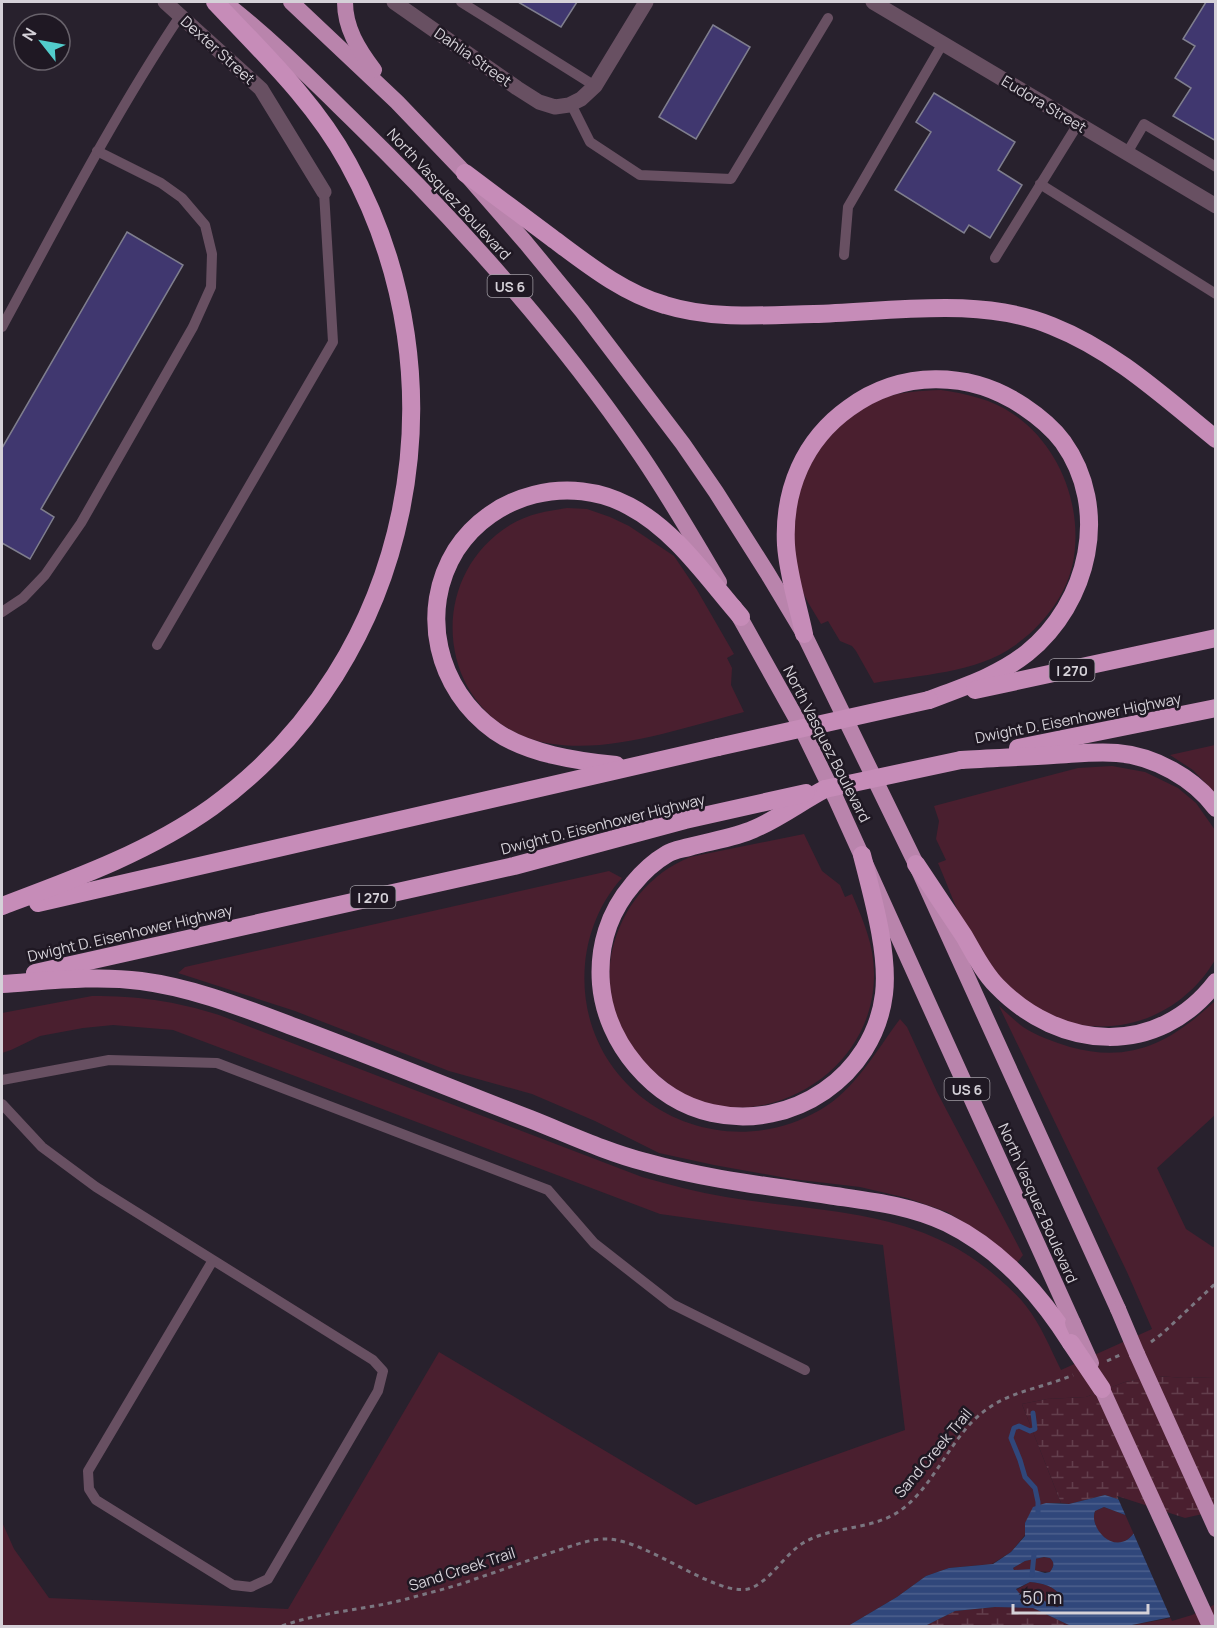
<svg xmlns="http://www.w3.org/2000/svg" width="1217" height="1628" font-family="Manrope,sans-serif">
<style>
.grass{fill:#4a1f2f}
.wetland{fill:url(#wetland-marsh)}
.water{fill:url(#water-rules);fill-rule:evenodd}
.pier{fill:#28212d}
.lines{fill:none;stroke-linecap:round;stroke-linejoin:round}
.stream{stroke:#30477b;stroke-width:5}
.building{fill:#40376f;stroke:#7f7e8e;stroke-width:1.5}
.path{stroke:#7b7680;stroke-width:3;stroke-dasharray:4.5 4.5;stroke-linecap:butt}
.service{stroke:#685062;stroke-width:10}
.minor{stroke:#685062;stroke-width:15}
.tertiary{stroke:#685062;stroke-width:15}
.trunk{stroke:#b984ac;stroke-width:16}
.motorway{stroke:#c68cb8;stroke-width:18}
.trunk-bridge{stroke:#b984ac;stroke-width:16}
.motorway-bridge{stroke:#c68cb8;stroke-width:18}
.labels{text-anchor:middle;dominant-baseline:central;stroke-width:5;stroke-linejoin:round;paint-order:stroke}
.shield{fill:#1f1823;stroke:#9e9aa2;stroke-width:1.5}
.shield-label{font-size:14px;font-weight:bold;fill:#d5d1d8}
.street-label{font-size:15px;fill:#d5d1d8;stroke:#1f1823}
</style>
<defs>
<pattern id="wetland-marsh" width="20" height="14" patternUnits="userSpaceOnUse" patternTransform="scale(1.5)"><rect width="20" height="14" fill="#4a1f2f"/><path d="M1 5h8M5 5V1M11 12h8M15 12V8" fill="none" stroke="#633e4c"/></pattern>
<pattern id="water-rules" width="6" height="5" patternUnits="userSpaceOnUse" patternTransform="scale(1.5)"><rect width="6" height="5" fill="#30477b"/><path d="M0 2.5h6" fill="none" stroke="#4d608d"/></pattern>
</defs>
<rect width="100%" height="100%" fill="#28212d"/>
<!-- grass -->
<g class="grass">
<path d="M941,390C967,394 991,399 1013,414C1061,446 1085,511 1072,567C1064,599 1040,628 1014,646C977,673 918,675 874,683L856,651L852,646L840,641L828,621L821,624C813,610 802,595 798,579C789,545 792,502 806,470C819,441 852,411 882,399C901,391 920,391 941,390Z"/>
<path d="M567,508L587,509L610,517L629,526L674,556L697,590L734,654L727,658L732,668L731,685L744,712C685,727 614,753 553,744C441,728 417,583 510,525C528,514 547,511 567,508Z"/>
<path d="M1215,745V793L1193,770L1170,755Z"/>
<path d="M1112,766L1145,772L1178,788L1196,803L1215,830V960C1179,1021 1104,1045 1040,1011C1032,1006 1019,1002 1012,995C1006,989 1001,980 996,973C988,962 978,951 971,939C958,915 949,888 938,863L946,860L936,839L939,821L934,806L1078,768Z"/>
<path d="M804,834L822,871L840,885L845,897L852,894C863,920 874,945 874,973C875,1038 827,1091 764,1105C743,1109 718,1109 697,1100C683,1095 671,1086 659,1076C648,1067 639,1059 631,1047C613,1019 605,984 612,951C622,908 649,874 690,857Z"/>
<path d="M609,871L622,878C600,902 588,933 585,964C574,1091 711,1173 820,1110C855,1090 876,1051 900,1019L907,1027L937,1092L1023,1255L1017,1263L986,1236L947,1212L907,1198L860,1187L792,1179L714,1165L659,1153L595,1121L532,1094L449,1071L295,1011L178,973L185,967Z"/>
<path d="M92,996C138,996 175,1001 219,1015L642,1177C670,1185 697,1192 726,1197C822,1213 919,1208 997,1277C1007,1286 1018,1295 1026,1306C1041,1325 1050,1348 1061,1370L1152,1329L1127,1272L999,1006C1007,1013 1015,1021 1023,1027C1037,1036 1054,1042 1070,1047C1131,1064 1171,1042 1215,1001V1115L1157,1168L1186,1229L1213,1247L1215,1246V1377L1184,1378L1157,1376L1125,1382L1086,1397L1047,1399L1022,1404L1061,1503H1046L1025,1523V1535L1011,1552L992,1564L949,1568L926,1576L897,1597L848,1626H2V1522L14,1549L49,1598L288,1609L439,1352L696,1505L905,1430L883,1245L660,1214L173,1030L113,1025L83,1028L40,1036L11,1050L2,1053V1013Z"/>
<path d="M1104,1507L1128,1516L1136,1530C1118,1560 1088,1530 1095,1511Z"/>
<path d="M1044,1557L1050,1558C1055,1563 1054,1566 1050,1572L1014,1570L1013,1568L1025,1561Z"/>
<path d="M1030,1582C1043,1583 1058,1587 1062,1600L1058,1607L1048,1605C1042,1595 1030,1593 1018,1593L1016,1590Z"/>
<path d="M1215,1601V1626H1127L1171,1618Z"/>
</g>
<!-- wetland -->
<g class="wetland">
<path d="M1157,1376L1184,1378L1215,1377V1514L1185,1521L1105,1495L1069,1504L1061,1503L1022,1404L1047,1399L1086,1397L1125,1382Z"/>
<path d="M996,1607L1033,1608L1071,1626H925L955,1611Z"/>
</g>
<!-- water -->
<path class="water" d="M1105,1495L1185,1521L1191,1613L1127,1626H1071L1033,1608L995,1607L955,1611L925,1626H848L897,1597L926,1576L949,1568L993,1564L1011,1552L1025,1536V1523L1033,1507L1046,1503L1069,1504ZM1104,1507L1128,1516L1136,1530C1118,1560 1088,1529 1095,1511ZM1044,1557L1050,1558C1055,1563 1054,1566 1050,1572L1045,1573L1031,1569L1014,1570L1013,1568L1025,1561ZM1030,1582C1043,1583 1058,1587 1062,1600L1058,1607L1048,1605C1042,1595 1030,1593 1019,1593L1016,1589Z"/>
<!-- pier -->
<path class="pier" d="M1117,1496L1185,1518L1216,1511V1604L1192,1615L1172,1621Z"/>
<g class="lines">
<!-- stream -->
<g class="stream">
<path d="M1033,1413L1035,1429L1030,1431L1019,1426L1014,1428L1011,1438L1020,1460L1025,1477L1035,1488L1038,1502V1512"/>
<path d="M1032,1575L1034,1554"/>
</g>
</g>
<!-- building -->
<g class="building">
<path d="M518,2H577L561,27Z"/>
<path d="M1206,2H1216V141L1173,116L1191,88L1175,78L1195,46L1183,39Z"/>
<path d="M713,25L750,47L696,139L659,117Z"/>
<path d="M934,93L1015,142L998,170L1022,185L990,238L969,225L964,233L895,190L931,132L916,122Z"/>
<path d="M127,232L183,265L41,509L54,517L30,559L2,543V448Z"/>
</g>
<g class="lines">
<!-- path -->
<g class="path">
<path d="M1151,1342L1163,1333L1216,1283"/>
<path d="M1107,1361L1120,1355"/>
<path d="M282,1626C323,1611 368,1610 410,1598C432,1592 454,1587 475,1579C502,1570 529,1560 556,1551C573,1546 591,1538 609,1539C650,1542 715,1596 748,1589C768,1584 785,1554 803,1543C833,1525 872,1531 901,1510C931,1488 946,1449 972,1422C1002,1391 1035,1391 1073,1375"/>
</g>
<!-- service -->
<g class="service">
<path d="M461,2L595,86"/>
<path d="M571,104L590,142L640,175L731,179L828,18"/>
<path d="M1127,153L1144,124L1216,167"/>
<path d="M1040,184L1216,294"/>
<path d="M844,255L848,207L943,43"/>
<path d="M995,258L1078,124"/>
<path d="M2,327C59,222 114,115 180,16"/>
<path d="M2,612L23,598L45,575L81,523L193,327L211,287L212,254L205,225L182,198L161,183L97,151"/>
<path d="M157,645L333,342L324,192"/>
<path d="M2,1080L109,1060L217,1063L548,1190L594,1243L672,1304L805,1370"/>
<path d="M2,1104L42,1147L96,1187L373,1360L383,1371L378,1391L268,1579L251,1587L233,1585L96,1500L89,1489L88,1471L213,1260"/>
</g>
<!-- minor -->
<path class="minor" d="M165,2L261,89L324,192"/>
<!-- tertiary -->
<g class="tertiary">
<path d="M394,2L517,88L539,102L555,107L569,105L581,99L595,86L646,2"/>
<path d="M873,2L1216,206"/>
</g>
<!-- trunk -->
<g class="trunk">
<path d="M224,2C269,37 310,78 351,118C456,220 555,330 638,451C667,493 693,538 719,582"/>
<path d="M291,2L397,102L465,173L526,243L582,311L683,444L716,492L768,574L804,634L916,864L1118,1309"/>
<path d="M345,2C345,28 358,49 374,70"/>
<path d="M734,607L800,725L836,799L1073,1323"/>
<path d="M1137,1354L1216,1529"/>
<path d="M1102,1389L1210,1626"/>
</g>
<!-- motorway -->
<g class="motorway">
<path d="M465,173C494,195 523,216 552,238C587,264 623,293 665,305C713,320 764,315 814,314C889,312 981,296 1052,326C1115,351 1164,397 1216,439"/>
<path d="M804,634C798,605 788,575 786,545C783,490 804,440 849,408C901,370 969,370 1023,406C1038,416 1052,427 1063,442C1111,509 1089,603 1027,653C998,676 963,687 929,700"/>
<path d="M975,690L1216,638"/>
<path d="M1018,748L1216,708"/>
<path d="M961,760C991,758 1022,757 1053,755C1074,754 1096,751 1117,753C1154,756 1194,778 1216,808"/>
<path d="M616,765C577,761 528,754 495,731C437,690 418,611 456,550C493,493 570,474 629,506C675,530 707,578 741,617"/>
<path d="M825,789C802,801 778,819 754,829C734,838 710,841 689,847C682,849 673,850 667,854C655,861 642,873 633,884C609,912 598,947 601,984C606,1043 653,1100 712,1113C792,1131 874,1076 884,994C889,953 872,895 862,855"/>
<path d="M916,864C932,888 948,912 964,936C974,953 983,972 997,986C1060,1051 1158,1058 1216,982"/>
<path d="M38,903L718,747"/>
<path d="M2,906C74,879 149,852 212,807C414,660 468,380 348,163C315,102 262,52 215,2"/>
<path d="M35,973L514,866L685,820L806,793"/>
<path d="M2,984C48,981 95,975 141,981C195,988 246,1009 297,1028C375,1057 452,1089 530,1119C568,1134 606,1152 645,1162C705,1179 767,1186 828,1195C868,1201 910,1205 947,1223C1000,1249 1040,1294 1071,1343"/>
</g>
<!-- trunk-bridge -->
<g class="trunk-bridge">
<path d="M1118,1309L1137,1354"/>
<path d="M1073,1323L1091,1363"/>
</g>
<!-- motorway-bridge -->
<g class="motorway-bridge">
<path d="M718,747L929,700"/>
<path d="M825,789L961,760"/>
<path d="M1071,1343L1102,1389"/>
</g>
</g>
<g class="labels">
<!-- shield labels -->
<g class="shield">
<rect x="487.5" y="275" width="45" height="22" rx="4.5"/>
<rect x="1049.5" y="659" width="45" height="22" rx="4.5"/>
<rect x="350.5" y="886" width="45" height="22" rx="4.5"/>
<rect x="944.5" y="1078" width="45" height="22" rx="4.5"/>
</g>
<g class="shield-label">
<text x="510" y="286">US 6</text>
<text x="1072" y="670">I 270</text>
<text x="373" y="897">I 270</text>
<text x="967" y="1089">US 6</text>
</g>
<!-- street labels -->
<g class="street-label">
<text transform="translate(218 50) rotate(42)">Dexter Street</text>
<text transform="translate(473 57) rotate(35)">Dahlia Street</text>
<text transform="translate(1044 104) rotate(31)">Eudora Street</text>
<text transform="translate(449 194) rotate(47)">North Vasquez Boulevard</text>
<text transform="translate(1078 718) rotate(-11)">Dwight D. Eisenhower Highway</text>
<text transform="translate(827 744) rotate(63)">North Vasquez Boulevard</text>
<text transform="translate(603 824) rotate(-14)">Dwight D. Eisenhower Highway</text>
<text transform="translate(130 933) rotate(-13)">Dwight D. Eisenhower Highway</text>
<text transform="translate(1038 1203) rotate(66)">North Vasquez Boulevard</text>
<text transform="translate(933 1453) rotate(-50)">Sand Creek Trail</text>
<text transform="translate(462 1569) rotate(-18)">Sand Creek Trail</text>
</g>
</g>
<!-- border -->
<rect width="1217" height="1628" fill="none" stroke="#d5d1d8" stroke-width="6"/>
<!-- north arrow -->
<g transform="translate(42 42) rotate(301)"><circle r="28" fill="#1f1823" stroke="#68626b" stroke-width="1.5"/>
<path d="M0-4.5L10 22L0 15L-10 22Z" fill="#52cdcc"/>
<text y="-9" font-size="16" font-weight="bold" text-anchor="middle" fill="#d5d1d8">N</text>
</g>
<!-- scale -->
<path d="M1013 1604v9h135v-9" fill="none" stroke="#d5d1d8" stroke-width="3"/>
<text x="1022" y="1604" font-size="18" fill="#d5d1d8" stroke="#1f1823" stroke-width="4.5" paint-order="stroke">50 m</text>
</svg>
